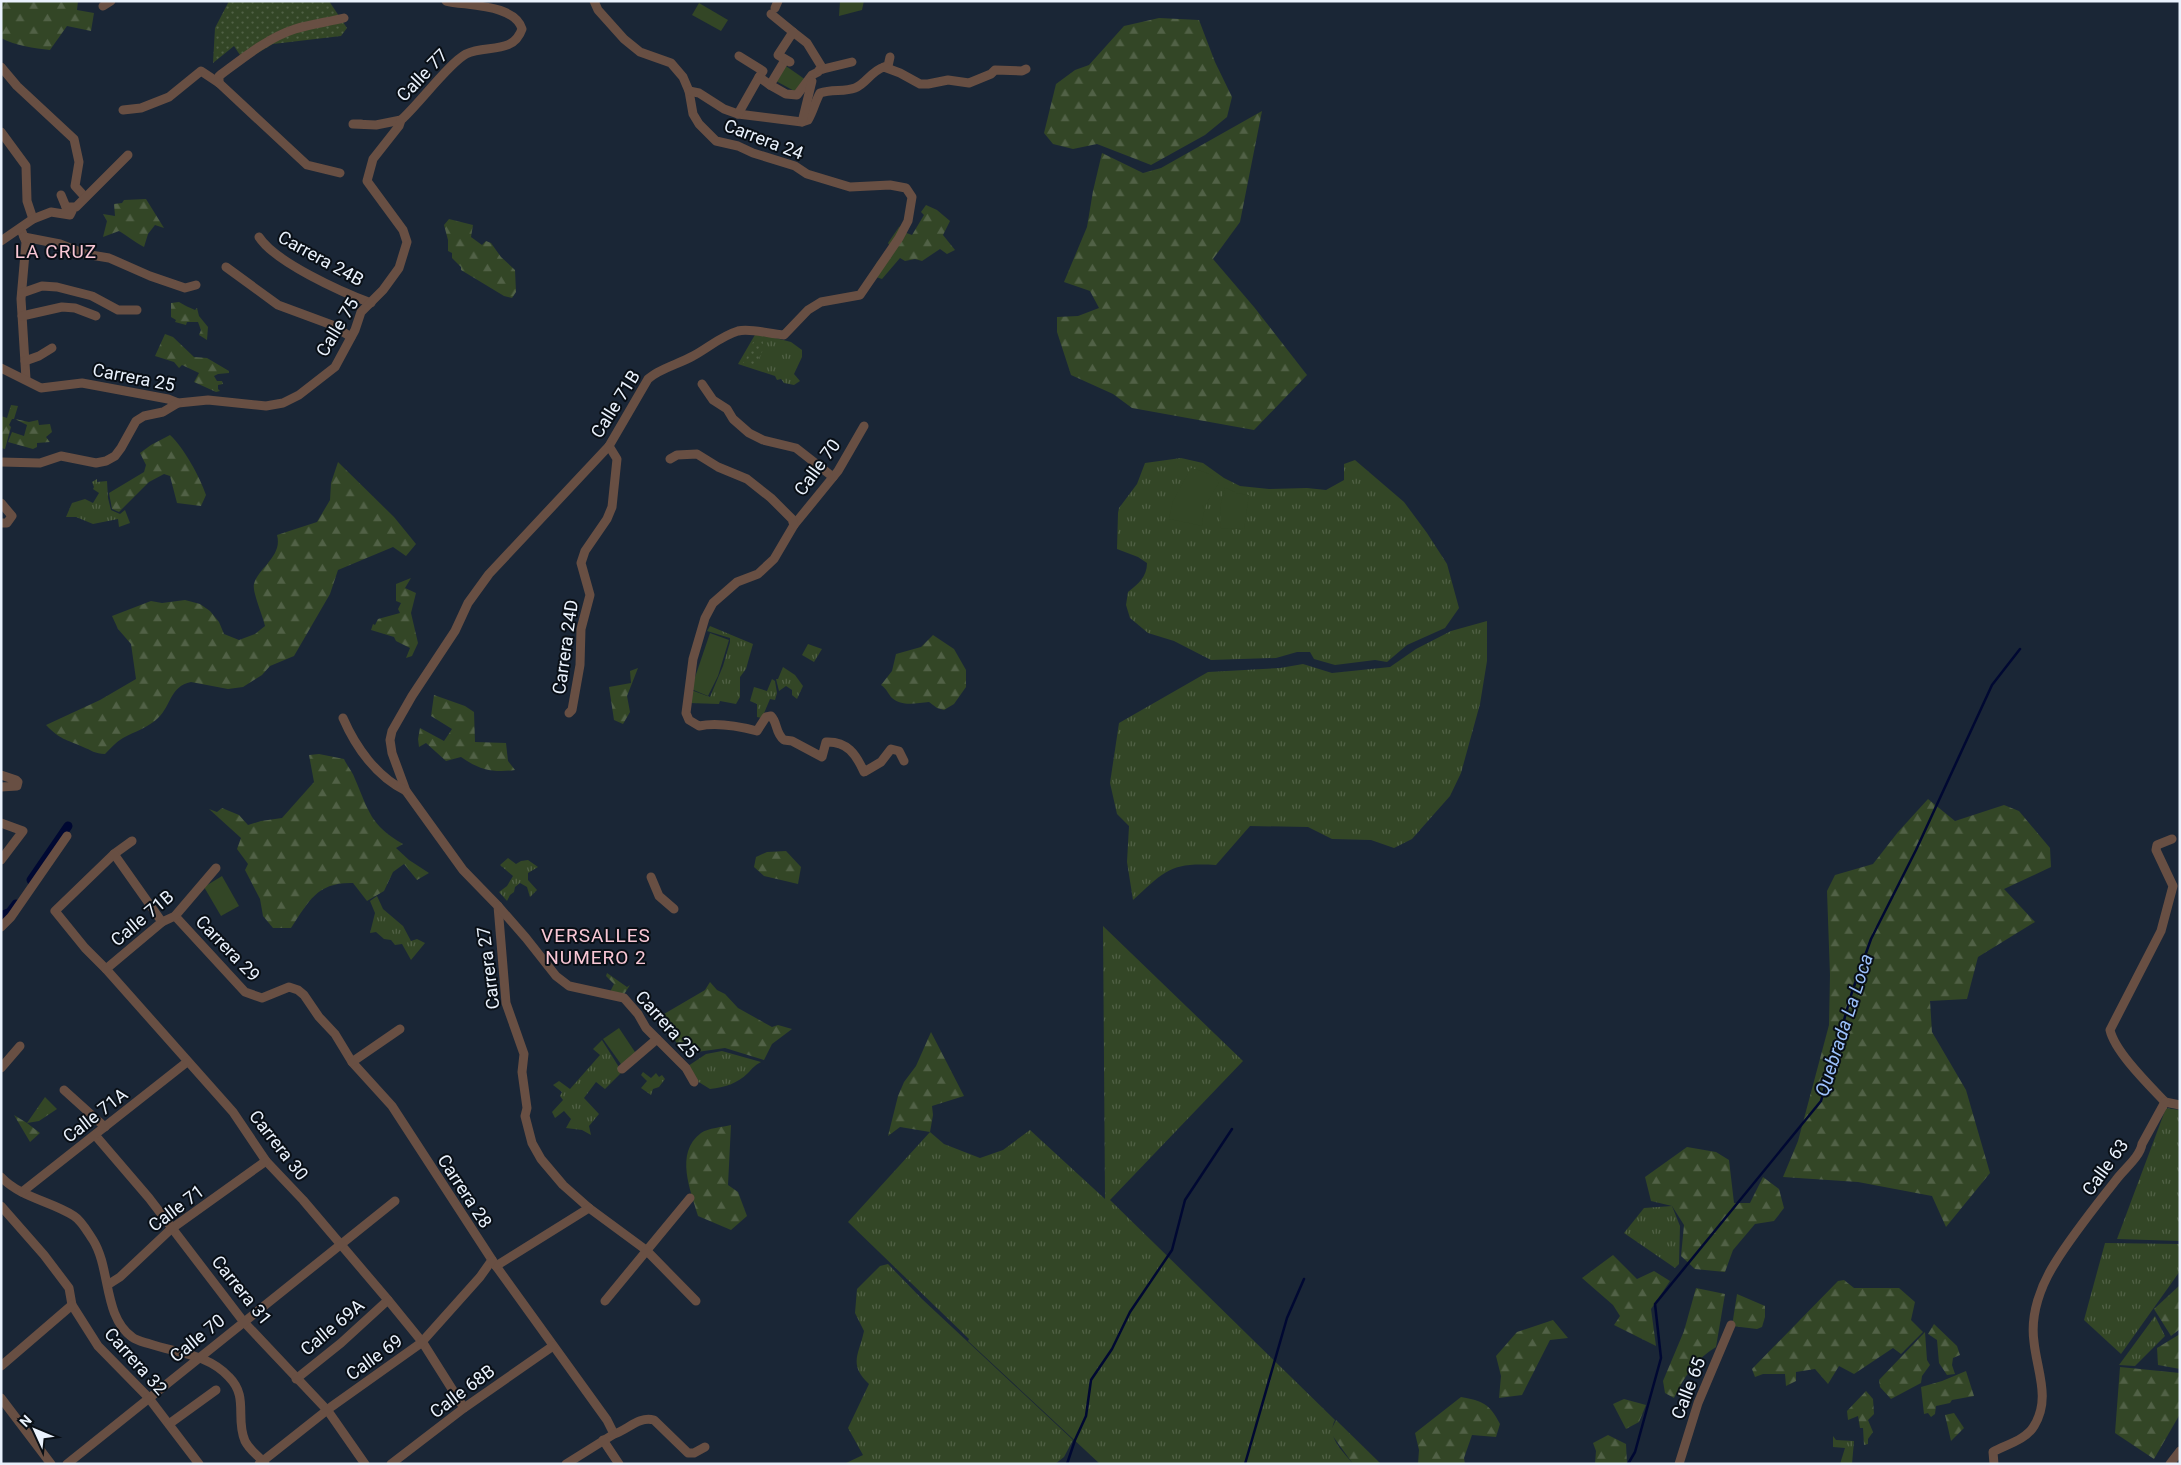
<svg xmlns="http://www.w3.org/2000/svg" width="2181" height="1465" font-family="Roboto,sans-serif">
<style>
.grass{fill:url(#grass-tufts)}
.forest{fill:url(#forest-firs)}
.park{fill:url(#park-dots)}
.garden{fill:#334626}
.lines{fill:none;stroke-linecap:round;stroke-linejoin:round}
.stream{stroke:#000832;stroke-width:2.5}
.canal{stroke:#000832;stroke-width:9}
.minor{stroke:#684f43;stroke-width:9}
.labels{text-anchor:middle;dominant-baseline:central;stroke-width:4;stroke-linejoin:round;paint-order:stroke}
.street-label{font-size:18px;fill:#eaf2fd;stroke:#090f16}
.neighbourhood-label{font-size:19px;letter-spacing:1px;fill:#f9c7d5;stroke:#090f16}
.water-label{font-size:19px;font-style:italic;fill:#9dc2fd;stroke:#090f16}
</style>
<defs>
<pattern id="grass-tufts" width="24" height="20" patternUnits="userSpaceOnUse" patternTransform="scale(1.25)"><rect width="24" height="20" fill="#334626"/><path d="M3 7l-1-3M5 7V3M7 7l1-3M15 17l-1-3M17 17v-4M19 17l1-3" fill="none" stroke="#516146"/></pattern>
<pattern id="forest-firs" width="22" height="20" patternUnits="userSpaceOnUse" patternTransform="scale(1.25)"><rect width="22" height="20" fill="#334626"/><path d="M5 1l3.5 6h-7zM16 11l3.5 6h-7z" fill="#516146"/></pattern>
<pattern id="park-dots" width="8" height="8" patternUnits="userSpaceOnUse" patternTransform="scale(1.25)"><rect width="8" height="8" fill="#334626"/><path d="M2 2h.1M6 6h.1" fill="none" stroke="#516146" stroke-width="1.8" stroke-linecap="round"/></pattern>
</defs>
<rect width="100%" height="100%" fill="#1a2636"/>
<!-- grass -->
<g class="grass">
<path d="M756,333L791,342L802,350V357L794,374L800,381L794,385L784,383L781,379L777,380L775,376L738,364Z"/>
<path d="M1181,458L1203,463L1224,478L1240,486L1269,489L1307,488L1326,490L1344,480V464L1355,460L1404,502L1427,533L1447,564L1459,608L1445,628L1407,645L1387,662L1375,660L1335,665L1314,659L1310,652H1297L1276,658L1211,660L1174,641L1148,633L1130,618L1126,605L1128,592C1138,584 1147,577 1147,563L1138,557L1117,549L1118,513L1119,508L1137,484L1145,463Z"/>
<path d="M97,479V482L107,481L108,498L111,510L120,514L125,510L130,523L119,527L118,519L93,524L76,517H66L72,503L85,499L93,503L99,493L93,489L94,487L92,482Z"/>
<path d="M1487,621V661L1480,704L1461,773L1450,796L1412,839L1394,848L1371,840L1332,839L1308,827L1250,826L1216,865C1170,862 1165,871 1133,900L1127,862L1129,826L1117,814L1110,783L1119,723L1208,672L1280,668L1303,664L1332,673L1390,667L1416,649L1451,631Z"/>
<path d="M710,626L753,644L746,669L740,677V697L736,704L720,701L719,704L690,703L691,690L710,697L723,666L730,642V638L707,631Z"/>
<path d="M808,644L822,649L814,662L802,655Z"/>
<path d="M783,667L795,675L803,686L797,699L792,695V690L786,686L779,691L776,679H778Z"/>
<path d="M772,679L775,681L777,693L775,700L770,699L762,718L757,717V704L750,701L754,687L767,691Z"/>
<path d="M508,858L516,864L521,861L528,860L538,867L528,873V880L537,890L530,897L527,887L520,883L515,887L514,892L510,895L507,901L499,892L507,886L513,876L500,865Z"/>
<path d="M377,896L383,909L403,926L411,941L417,939L425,943L411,960L402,944L395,945L391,940L384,939L376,932L370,933L375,913L370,901Z"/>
<path d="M1103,926L1243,1061L1110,1200L1335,1420C1326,1437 1342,1450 1353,1464H1100L968,1341L969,1339L848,1222L930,1132L944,1144L980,1158L1003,1150L1030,1130L1105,1199Z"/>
<path d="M602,1040L622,1072L605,1089L596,1082L584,1098L599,1114L589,1126L591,1135L582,1130L566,1128L571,1119L564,1111L555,1118L552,1112L563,1100L560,1096L562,1092L553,1085L559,1081L570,1089L600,1055L593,1049Z"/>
<path d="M722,1051L761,1062C755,1065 753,1068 748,1073C737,1084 725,1087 710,1089L697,1081L688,1066L706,1054Z"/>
<path d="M643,1072L651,1078L656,1073L659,1077L662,1075L665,1079L659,1087L653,1089L651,1095L641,1088L647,1081L641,1075Z"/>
<path d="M2166,1108L2180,1110V1241L2117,1239Z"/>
<path d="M1672,1206L1680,1226L1679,1264L1675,1268L1624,1233L1644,1208Z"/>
<path d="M2105,1243L2180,1244V1271L2121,1354L2084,1320Z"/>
<path d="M888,1264L922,1299L1073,1440L1064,1457L1055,1464H844L863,1455L848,1428L869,1384C848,1364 859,1355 864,1331L855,1313L857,1289L880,1266Z"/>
<path d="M2155,1316L2165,1336L2135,1366L2119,1365Z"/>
<path d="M1833,1436L1836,1440L1854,1441L1852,1464H1840L1845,1448L1833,1447Z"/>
</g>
<!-- forest -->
<g class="forest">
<path d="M1,1H78L77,10L94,13L91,31L67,26L50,50C34,48 16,46 1,38Z"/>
<path d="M1159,18L1199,20L1215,62L1232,97L1227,117L1205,135L1151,165L1097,144L1073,149L1053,144L1044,133L1056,84L1075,70L1089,65L1124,26Z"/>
<path d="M1262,111L1240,222L1213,259L1254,307L1307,375L1254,430L1132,408L1113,394L1071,375L1057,332V317L1078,316L1099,308L1090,291L1064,282L1087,227L1093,191L1102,153L1143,173L1161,168Z"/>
<path d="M146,199L164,228L155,225L148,234L144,247C134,242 128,236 119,231L103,237L107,221L103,214L115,216L114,204L122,203L124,200Z"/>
<path d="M926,205L937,210L950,221L943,235L955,250L947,254L940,249L922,261L915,259L905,261L900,258L882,279L870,275L877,262L891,248L888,243L899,227L904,224L901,231L912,235L924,215L921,212Z"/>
<path d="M449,219L473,225L471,237L482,245L486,241L491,243L501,257L515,270L516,292L512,298L504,296L461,270V267L452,258V253L448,251V240L444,225Z"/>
<path d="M179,302C184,305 190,308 195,310L197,308L199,316L208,327L207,340L199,335L201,330L198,322H187L186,325L175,322L176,320L171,317V303Z"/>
<path d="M165,334L173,337L194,357L207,358L229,371V373L218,374L214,376L217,381H222L223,384L218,385V389L220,391L216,392L194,382L199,373L182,365L179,368L174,362L155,356Z"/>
<path d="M11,405L18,406L14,419H12L9,425L11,427L5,449L1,448V416L7,418Z"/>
<path d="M15,419L29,422L38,420L39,425L50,424L52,432L46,437L50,442L37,443V447L33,449L8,442L12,432L24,436L27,425Z"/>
<path d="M170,435C184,448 200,477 206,495L201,506L177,503L170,476L164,474L149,482L119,512L112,509L109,493L144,472L146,465L140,453L151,445Z"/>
<path d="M338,462L394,517L416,544L406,556L393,547L338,570L330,594L294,656L270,666L262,675L243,687L228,689L191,682C170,686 171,706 158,718C149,727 134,732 123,738C116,742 111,748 105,754C95,754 91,750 83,747C65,739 61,740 46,725L100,700L136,679L131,644L118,629L112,616L151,601L162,603L185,600L200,604L210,611L219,622L224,634L239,640L255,634L265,626C263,616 252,592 254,584C258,568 283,556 277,535L317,522L330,500L331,483Z"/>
<path d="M411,578L405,588L416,593L411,613L418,643L412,656L406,658L410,648L396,641L394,637L371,630L373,624L375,625L378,619L400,613L398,609L401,603L396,601V584Z"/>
<path d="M933,635L954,649L966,670V687L954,704L944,710L937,708L929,702C917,703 902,707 892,698C888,694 887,689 881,685L892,671L896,654L921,647Z"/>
<path d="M638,668L627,696L630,712L623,724L614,720L609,687L631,683L630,671Z"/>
<path d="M434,695L465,706L474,712L475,742L506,743L508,761L515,770C494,773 479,770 461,757L446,761L426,743L419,747L418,739L420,728L444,741L452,729L431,716Z"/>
<path d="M319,754L344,759C347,766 353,772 355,779C369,811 370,825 403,844L396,848L409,860L429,873L417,880L404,864L393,872L384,891L367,901L353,883C317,882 309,901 291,928H273L263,916L260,899L245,870L248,864L237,849L241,838L209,809L217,812L222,808L239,815L248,825L261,821L282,818L314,782L309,755Z"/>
<path d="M1928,799L1955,821L2004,805L2019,811L2050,848L2051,867L2004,889L2035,922L1978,957L1967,999L1930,1001L1932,1032L1966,1090L1990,1173L1946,1227L1932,1196L1858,1182L1783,1177L1798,1141L1829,1025L1830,975L1827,891L1835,875L1873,864L1898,832Z"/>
<path d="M786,851L801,867L798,884L764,876L754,867L756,857L767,852Z"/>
<path d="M607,973L627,987L630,985L623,996L610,992L614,984L606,976Z"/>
<path d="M710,982L717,990L725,994L738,1008L772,1027L778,1025L792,1029L772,1044L764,1060L725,1048L697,1052L687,1040L679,1046L668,1031L674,1026L664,1014L705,990Z"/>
<path d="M931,1032L964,1096L932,1106L933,1115L930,1132L900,1127L888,1136L898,1096L904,1082L916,1066Z"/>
<path d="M45,1097L57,1109L39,1121L27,1123L40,1133L30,1142L14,1115L27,1123Z"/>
<path d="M731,1125L728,1185L738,1192L747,1216L731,1230L698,1216C691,1191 674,1153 701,1133C708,1128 723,1127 731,1125Z"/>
<path d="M1687,1147L1716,1152L1729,1160L1734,1203H1750L1763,1177L1779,1189L1784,1208L1774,1221L1755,1224L1733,1250L1725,1272L1695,1269L1681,1256L1684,1225L1672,1206L1651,1201L1645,1177Z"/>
<path d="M1613,1255L1637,1279L1654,1271L1670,1281L1651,1309L1656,1346L1614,1325L1620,1316L1613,1305L1582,1278Z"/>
<path d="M1844,1280L1854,1288H1899L1915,1302L1911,1320L1923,1332L1901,1354L1893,1348L1854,1374L1839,1366L1828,1384L1815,1369L1796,1372V1381L1786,1386L1785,1374H1763L1755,1377L1752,1369L1838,1281Z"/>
<path d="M2180,1285V1329L2171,1336L2154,1309Z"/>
<path d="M1696,1288L1725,1294L1716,1347C1696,1359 1684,1377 1674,1398L1665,1393L1663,1381L1684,1331Z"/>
<path d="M1737,1294L1765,1306V1317L1762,1327L1757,1329L1732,1326Z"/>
<path d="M1553,1320L1568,1338L1550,1340L1522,1395L1499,1398L1501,1376L1496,1356L1517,1332Z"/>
<path d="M1934,1324L1957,1346L1960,1355L1953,1358L1952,1365L1955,1374L1947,1375L1939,1363L1937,1340L1928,1334Z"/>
<path d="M1925,1332L1927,1360L1930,1365L1922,1376L1921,1383L1891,1399L1880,1387L1879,1380Z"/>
<path d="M2180,1334V1369L2158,1365L2157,1348Z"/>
<path d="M2120,1367L2180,1373V1414L2154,1459L2115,1433Z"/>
<path d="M1966,1371L1974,1396L1952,1400L1950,1403L1936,1406L1935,1414L1931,1417L1928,1413L1924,1414L1921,1387L1942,1381Z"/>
<path d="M1866,1391L1873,1399L1874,1414L1868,1420L1873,1432L1868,1439V1444L1864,1445L1863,1428H1860L1858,1416L1848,1420L1847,1411Z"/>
<path d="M1461,1397C1483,1401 1490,1404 1500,1424L1496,1437L1472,1435L1464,1458L1465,1464H1418L1419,1450L1415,1433Z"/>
<path d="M1624,1399L1646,1405L1639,1422L1626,1429L1613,1404Z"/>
<path d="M1954,1413L1964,1428L1951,1441L1945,1415Z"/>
<path d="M1336,1420L1381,1464H1353L1332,1435V1428Z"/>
<path d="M1608,1435L1626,1444L1627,1464H1595L1596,1451L1593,1443Z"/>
</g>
<!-- park -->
<g class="park">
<path d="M229,1H329L347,28L341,36L273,44L244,61L234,46L213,63L215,28Z"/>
<path d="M762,338L764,348L755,366L743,363L750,352L753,342Z"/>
</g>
<!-- garden -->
<g class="garden">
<path d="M840,1H864L862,10L839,16Z"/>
<path d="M699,3L728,20L721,31L692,15Z"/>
<path d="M786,66L806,80L796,92L776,81Z"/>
<path d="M1191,468C1201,471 1214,473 1219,483C1210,497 1201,510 1203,526L1169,519L1173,501Z"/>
<path d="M1225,487L1236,493L1249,495L1244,529L1220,528L1221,503Z"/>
<path d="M710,633L729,640L718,676L708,696L691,689Z"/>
<path d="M222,876L239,906L221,916L204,887Z"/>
<path d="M619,1028L637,1055L623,1067L603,1039Z"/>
</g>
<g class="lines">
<!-- stream -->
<g class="stream">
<path d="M1067,1464L1075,1440L1086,1416L1091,1380L1112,1349L1130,1312L1172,1250L1185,1200L1232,1129"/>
<path d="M1245,1464L1287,1318L1304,1279"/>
<path d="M1628,1464L1635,1452L1661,1358L1655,1304L1821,1101L1852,992L1871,939L1916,850L1992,685L2020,649"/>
</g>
<!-- canal -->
<g class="canal">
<path d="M31,880L68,826"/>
<path d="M1,916L10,912L16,904"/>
</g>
<!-- minor -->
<g class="minor">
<path d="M594,1L598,10L624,39L640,52L671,63L683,77L689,91L693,114L699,124L716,141L738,146L753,153L795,166L807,174L850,187L890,185L906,188L912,197L908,221L899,238L860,295L821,302L808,310L784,335C769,334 751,328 738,331C721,336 708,348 693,356C679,364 658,369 648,379L609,446L489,574L468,603L455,631L412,696L392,731L390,740L392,753L406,791L463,870L498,906L506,1003L524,1054L522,1072L527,1108L525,1116L532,1143L541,1159L563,1185L589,1208L646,1250L696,1301"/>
<path d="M103,6L111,1"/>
<path d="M775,8L778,1"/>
<path d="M771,14L793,32"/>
<path d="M739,56L763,71L759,77"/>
<path d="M785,60L770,85L786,94L797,95L812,75L818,72"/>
<path d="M790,62L778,55L793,32L807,43L823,69"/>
<path d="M1,67L17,86L74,139L79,162L75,186L85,197"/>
<path d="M884,67L888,66L890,57"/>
<path d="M819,70L852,62"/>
<path d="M219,83V76C242,59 267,38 295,29C311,24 328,22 344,18"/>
<path d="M689,91L699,93L724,109L738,114L802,122L808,120C813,112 815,102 820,93C832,89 844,92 855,88C866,84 871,71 884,67L900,73L920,84H928L948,80L969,83L991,74L995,70L1022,71L1026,69"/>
<path d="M123,110L141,108L169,97L201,71L219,83L307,165L340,173"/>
<path d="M738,114L759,77L770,85"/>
<path d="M802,122L812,81"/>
<path d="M361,124H353L376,125L401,120"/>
<path d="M1,132L26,166L27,201L33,219"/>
<path d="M61,195L66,207"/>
<path d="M22,232L26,242L21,299L26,379"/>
<path d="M24,237L60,244L85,254L109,258L150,276L185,288L196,285"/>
<path d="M259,237C275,262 341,292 371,303"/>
<path d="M1,241L33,219L51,212L70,215L72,211L66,207H76L128,155"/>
<path d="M226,267L278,305L332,325L351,337"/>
<path d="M22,293L42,286L57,287L92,296L118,310H137"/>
<path d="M22,316L62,307L75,308L96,316"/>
<path d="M25,361L39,356L52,348"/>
<path d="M1,368L41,388L82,383L168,399L178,403L208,400L266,406L283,403L299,395L335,367L355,330L361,312L383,290L399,268L407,242L403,230L367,181L373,159L399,126L401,120C419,104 449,63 466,54C486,44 513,55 522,29C515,4 467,6 446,1"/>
<path d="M702,384L713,400L727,409L733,419L749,433L763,440L796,448L833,477"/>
<path d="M864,426L838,471L794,525L774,559L758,574L737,582L713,603L705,618L693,659L686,713L689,720L699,726C718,722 738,726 757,731L766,717L771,716C778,723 775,733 784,740L792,741L822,757L826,742C847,741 856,754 864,772L881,762L891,749L899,751L904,761"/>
<path d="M670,459L677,455L697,454L718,467L747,479L771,498L792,519L794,525"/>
<path d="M1,462L40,463L61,456L96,463L106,461L115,456L121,448L136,421L144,416L163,412L178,403"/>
<path d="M1,503L12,516L7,523H1"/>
<path d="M569,713L572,710L580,665L581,629L590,595L581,563L585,551L607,519L612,507L617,459L609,446"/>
<path d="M343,718C356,748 377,777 406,791"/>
<path d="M1,775L16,780L18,782L17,786L1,787"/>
<path d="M1,823L23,831L1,860"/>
<path d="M132,841L114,854L55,911L85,948L106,969L233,1112L266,1161L303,1200L388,1300L423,1343L464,1408"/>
<path d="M114,854L162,922"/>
<path d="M651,877L659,896L674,909"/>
<path d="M498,906L526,938L556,976L569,986L624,998L638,1014L646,1028L686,1068L694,1082"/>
<path d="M175,916L245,992L262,998L289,987L298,990L304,995L319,1017L335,1034L352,1062L392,1106L496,1266L607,1420L614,1434L566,1464"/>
<path d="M1,927L11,917L67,836"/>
<path d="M106,969L162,922L175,916L216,868"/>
<path d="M352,1062L400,1029"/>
<path d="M1,1068L20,1046"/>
<path d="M622,1069L657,1039"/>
<path d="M64,1090L105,1127"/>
<path d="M2165,1102C2149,1085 2115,1052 2110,1030L2161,931L2173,886L2156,850L2157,845L2172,839"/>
<path d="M2165,1102L2180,1105"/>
<path d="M95,1135L149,1198L243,1321L328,1411L365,1464"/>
<path d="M1,1177C21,1198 51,1201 74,1216C82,1221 88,1233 93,1240C111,1269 103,1316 132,1337C137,1341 144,1342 150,1344C177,1353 208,1354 229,1377C249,1397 235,1418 245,1441C250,1451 259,1456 265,1464"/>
<path d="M22,1192L187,1062"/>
<path d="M1,1206L44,1255L69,1288L72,1305L98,1346L148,1397L199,1464"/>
<path d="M496,1266L589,1208"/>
<path d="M109,1284L120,1277L171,1229L266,1161"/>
<path d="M605,1301L690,1198"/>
<path d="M1,1366L72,1305"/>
<path d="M296,1379L341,1343L388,1300"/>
<path d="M1,1398L51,1464"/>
<path d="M169,1424L216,1390"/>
<path d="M614,1434C628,1430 638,1416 654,1420L688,1453H694L705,1447"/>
<path d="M603,1440L619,1464"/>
<path d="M67,1464L395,1201"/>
<path d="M259,1464L331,1407L421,1343L480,1277L492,1260"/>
<path d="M391,1464L464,1408L553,1346"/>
<path d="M1679,1464L1698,1403L1731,1325"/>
<path d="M1994,1464L1993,1452C2005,1445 2026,1440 2034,1426C2051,1399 2037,1371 2034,1342C2030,1314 2041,1285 2055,1263C2073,1234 2095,1207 2116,1180C2124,1169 2140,1157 2142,1144L2165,1102"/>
<path d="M2170,1464L2180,1451"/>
</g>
</g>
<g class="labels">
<!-- street labels -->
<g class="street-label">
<text transform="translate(422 75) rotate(-46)">Calle 77</text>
<text transform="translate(764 139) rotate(21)">Carrera 24</text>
<text transform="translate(321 258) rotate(29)">Carrera 24B</text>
<text transform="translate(337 327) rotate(-59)">Calle 75</text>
<text transform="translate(134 377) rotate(11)">Carrera 25</text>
<text transform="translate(615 404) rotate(-58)">Calle 71B</text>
<text transform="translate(817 467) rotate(-54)">Calle 70</text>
<text transform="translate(565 647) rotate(-82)">Carrera 24D</text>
<text transform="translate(142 918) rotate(-40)">Calle 71B</text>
<text transform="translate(228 948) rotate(46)">Carrera 29</text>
<text transform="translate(488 968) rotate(-97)">Carrera 27</text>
<text transform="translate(667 1024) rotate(48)">Carrera 25</text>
<text transform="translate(95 1115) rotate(-38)">Calle 71A</text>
<text transform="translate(279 1145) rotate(52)">Carrera 30</text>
<text transform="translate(2105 1167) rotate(-54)">Calle 63</text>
<text transform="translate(465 1191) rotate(57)">Carrera 28</text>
<text transform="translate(176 1208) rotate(-37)">Calle 71</text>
<text transform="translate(242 1290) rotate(51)">Carrera 31</text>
<text transform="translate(332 1327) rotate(-40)">Calle 69A</text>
<text transform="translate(197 1338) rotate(-39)">Calle 70</text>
<text transform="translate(374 1357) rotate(-36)">Calle 69</text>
<text transform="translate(136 1361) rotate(48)">Carrera 32</text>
<text transform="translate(1688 1388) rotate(-69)">Calle 65</text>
<text transform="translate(462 1391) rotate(-37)">Calle 68B</text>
</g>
<!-- neighbourhood labels -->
<g class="neighbourhood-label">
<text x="56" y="251">LA CRUZ</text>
<text x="596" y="935">VERSALLES<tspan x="596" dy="22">NUMERO 2</tspan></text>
</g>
<!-- water labels -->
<g class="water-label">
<text transform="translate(1844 1025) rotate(-72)">Quebrada La Loca</text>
</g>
</g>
<!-- border -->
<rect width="2181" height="1465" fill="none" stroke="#eaf2fd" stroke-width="5"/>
<!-- north arrow -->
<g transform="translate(35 1430) rotate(314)" stroke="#090f16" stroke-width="4" paint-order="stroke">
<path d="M0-4L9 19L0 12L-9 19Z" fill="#eaf2fd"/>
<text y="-8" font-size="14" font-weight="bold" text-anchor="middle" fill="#eaf2fd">N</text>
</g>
</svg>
